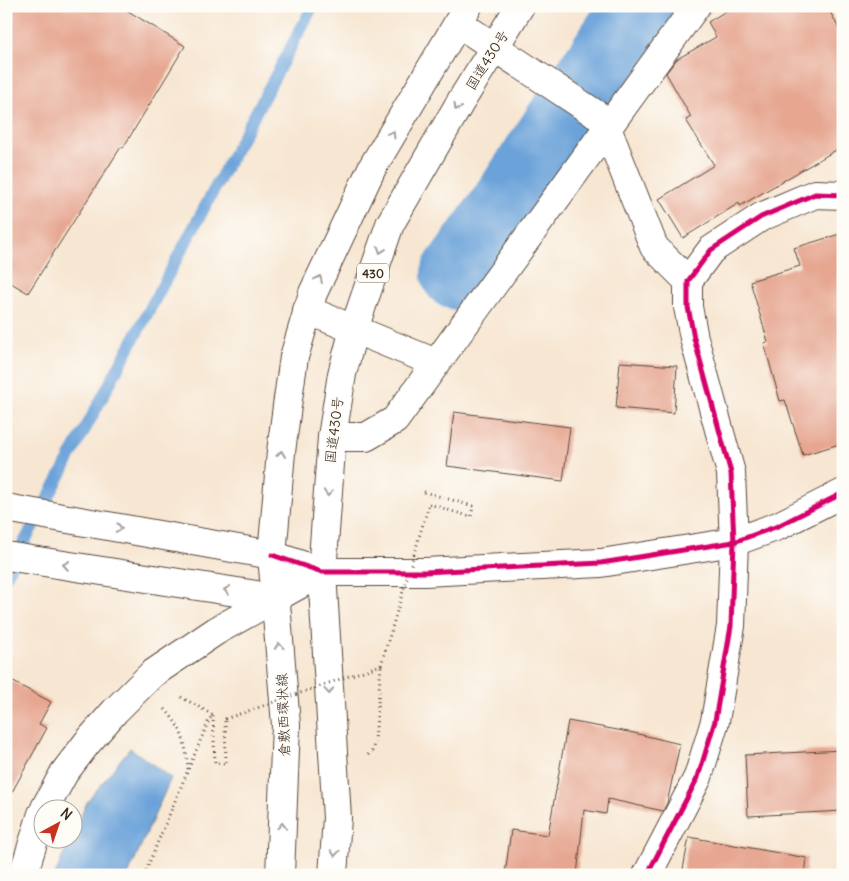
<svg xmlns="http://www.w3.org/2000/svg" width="849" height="881" font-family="Delius,'Klee One',sans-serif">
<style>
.water{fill:#6ba2d9;stroke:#53667c}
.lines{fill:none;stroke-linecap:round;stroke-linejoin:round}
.stream{stroke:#6ba2d9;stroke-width:12}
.river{stroke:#6ba2d9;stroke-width:72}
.building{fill:#e6a690}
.minor-casing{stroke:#574639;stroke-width:30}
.major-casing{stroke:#574639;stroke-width:30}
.highway-casing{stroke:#574639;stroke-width:30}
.path{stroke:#574639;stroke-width:3;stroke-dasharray:1 4;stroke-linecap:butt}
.minor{stroke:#fff;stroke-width:28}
.major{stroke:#fff;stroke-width:28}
.highway{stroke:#fff;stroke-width:28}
.path-bridge{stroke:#574639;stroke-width:3;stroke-dasharray:1 4;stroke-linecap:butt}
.cycleway-casing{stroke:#fdfcf7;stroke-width:8}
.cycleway{stroke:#d6006c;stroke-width:5}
.oneway{stroke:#a79f9a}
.labels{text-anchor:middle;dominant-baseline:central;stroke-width:4;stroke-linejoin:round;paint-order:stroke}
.shield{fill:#fdfcf7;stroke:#75695f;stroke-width:1}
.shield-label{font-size:12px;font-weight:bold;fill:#3b2a1e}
.street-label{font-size:14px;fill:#3b2a1e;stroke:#fdfcf7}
</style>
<rect width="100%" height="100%" fill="#fdfcf7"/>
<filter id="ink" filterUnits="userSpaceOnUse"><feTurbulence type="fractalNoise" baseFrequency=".02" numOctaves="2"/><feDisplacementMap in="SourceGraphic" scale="10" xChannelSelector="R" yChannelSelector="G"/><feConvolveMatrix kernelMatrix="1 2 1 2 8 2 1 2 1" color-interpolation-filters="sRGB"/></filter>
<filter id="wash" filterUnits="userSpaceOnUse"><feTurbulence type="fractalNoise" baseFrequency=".0096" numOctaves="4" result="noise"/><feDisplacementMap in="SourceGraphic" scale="20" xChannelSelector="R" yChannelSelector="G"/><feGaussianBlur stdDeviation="1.12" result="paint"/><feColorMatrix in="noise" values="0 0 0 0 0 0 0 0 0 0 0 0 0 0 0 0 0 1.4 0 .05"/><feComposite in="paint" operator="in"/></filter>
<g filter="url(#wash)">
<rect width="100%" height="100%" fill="#f7e6d1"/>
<!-- water -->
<path class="water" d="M130,748L171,778L128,875H55L70,839L72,838L73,834L87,802Z"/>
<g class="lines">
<!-- stream -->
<path class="stream" d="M6,576L313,6"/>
<!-- river -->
<path class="river" d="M457,274L499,216L638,6"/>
</g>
<g id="blocks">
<!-- building -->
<g class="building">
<path d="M6,6H120L185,46L123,148L121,147L28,293L6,280Z"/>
<path d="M734,6H827L843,36V146L740,206L739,203L683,238L659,199L714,165L686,120L691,117L666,73L677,59L716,37L708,22Z"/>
<path d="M843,233V443L803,455L785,400L780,401L764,343L768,342L750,281L800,266L794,248Z"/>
<path d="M620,362L677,366L674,413L616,408Z"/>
<path d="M454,412L570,427L563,481L447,466Z"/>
<path d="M6,678L51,702L39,724L47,728L6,803Z"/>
<path d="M568,721L634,733L680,744L667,803L663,811L608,799L606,814L584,810L577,875H505L511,830L548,835Z"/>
<path d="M843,750V811L748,816L745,755Z"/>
<path d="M689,837L807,858L805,875H682Z"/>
</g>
</g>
</g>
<g filter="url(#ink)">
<use href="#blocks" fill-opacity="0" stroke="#574639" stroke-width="1"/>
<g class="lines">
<!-- minor casing -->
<g class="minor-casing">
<g id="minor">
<path d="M458,23L600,117L607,128L654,247L688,281"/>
<path d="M307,310L436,363"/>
<path d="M332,437H366L395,420L696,6"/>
<path d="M272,555L322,572H425L601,563L734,542L778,526L843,493"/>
<path d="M45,808L64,773L87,743L115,711L152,674L216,631L275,598"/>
<path d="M23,875L42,814"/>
<path d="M647,875L698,777L715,721L731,626L734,542L731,473L694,338L688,307V281L711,250L761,217L815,194L843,195"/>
</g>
</g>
<!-- major casing -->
<g class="major-casing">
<g id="major">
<path d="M272,555L286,725L280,875"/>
<path d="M322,572L337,818L333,875"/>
</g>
</g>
<!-- highway casing -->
<g class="highway-casing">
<g id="highway">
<path d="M6,508L272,555L281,452L287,406L294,357L313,293L372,168L468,6"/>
<path d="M6,556L275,598L322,572L332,437L342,374L354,329L390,224L461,101L520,6"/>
</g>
</g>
<!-- path -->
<g class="path">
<path d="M424,492L473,506L471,517L429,504"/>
<path d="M181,697L213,715"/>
<path d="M165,709C183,729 186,744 188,770"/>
<path d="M213,716L215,763L226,764L225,719"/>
<path d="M368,755L372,751L375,741L381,665"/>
<path d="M144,875L209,720L213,715"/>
</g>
<!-- minor -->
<use href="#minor" class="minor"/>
<!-- major -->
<use href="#major" class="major"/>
<!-- highway -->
<use href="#highway" class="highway"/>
<!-- path-bridge -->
<path class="path-bridge" d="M225,719L381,665L429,504"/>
<!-- cycleway casing -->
<g class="cycleway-casing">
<g id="cycleway">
<path d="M272,555L322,572H425L601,563L734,542L778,526L843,493"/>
<path d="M647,875L698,777L715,721L731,626L734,542L731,473L694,338L688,307V281L711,250L761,217L815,194L843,195"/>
</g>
</g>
<!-- cycleway -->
<use href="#cycleway" class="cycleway"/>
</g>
<!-- one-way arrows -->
<defs><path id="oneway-chevron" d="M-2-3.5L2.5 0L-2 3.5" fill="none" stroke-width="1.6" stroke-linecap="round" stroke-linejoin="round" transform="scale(1.25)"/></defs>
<g class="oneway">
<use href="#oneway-chevron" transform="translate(457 107) rotate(120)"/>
<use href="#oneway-chevron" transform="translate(392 134) rotate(-59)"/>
<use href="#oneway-chevron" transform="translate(381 250) rotate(109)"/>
<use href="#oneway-chevron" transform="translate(319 279) rotate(-65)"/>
<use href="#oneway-chevron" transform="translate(281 454) rotate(-84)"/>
<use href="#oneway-chevron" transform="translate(328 493) rotate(94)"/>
<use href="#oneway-chevron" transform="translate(119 528) rotate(11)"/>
<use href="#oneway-chevron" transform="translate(66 565) rotate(-171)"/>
<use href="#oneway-chevron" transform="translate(227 590) rotate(-171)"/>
<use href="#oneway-chevron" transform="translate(279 646) rotate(-95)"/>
<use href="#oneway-chevron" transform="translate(329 691) rotate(86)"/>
<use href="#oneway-chevron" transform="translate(282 826) rotate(-88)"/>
<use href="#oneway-chevron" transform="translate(335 853) rotate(94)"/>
</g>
</g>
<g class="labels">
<!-- shield labels -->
<rect class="shield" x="357" y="263.5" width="32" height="19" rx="4"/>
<g class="shield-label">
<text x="373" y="273">430</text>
</g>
<!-- street labels -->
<g class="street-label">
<text transform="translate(487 60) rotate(-58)">国道430号</text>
<text transform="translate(334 430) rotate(-83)">国道430号</text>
<text transform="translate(283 715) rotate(-92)">倉敷西環状線</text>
</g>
</g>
<!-- margin -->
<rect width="849" height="881" fill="none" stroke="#fdfcf7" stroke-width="25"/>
<!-- north arrow -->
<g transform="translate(58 824) rotate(40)"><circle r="24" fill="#fdfcf7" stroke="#afa8a0"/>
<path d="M0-4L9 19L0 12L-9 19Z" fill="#c8321e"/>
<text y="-8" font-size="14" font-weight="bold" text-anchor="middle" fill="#3b2a1e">N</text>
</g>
</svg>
